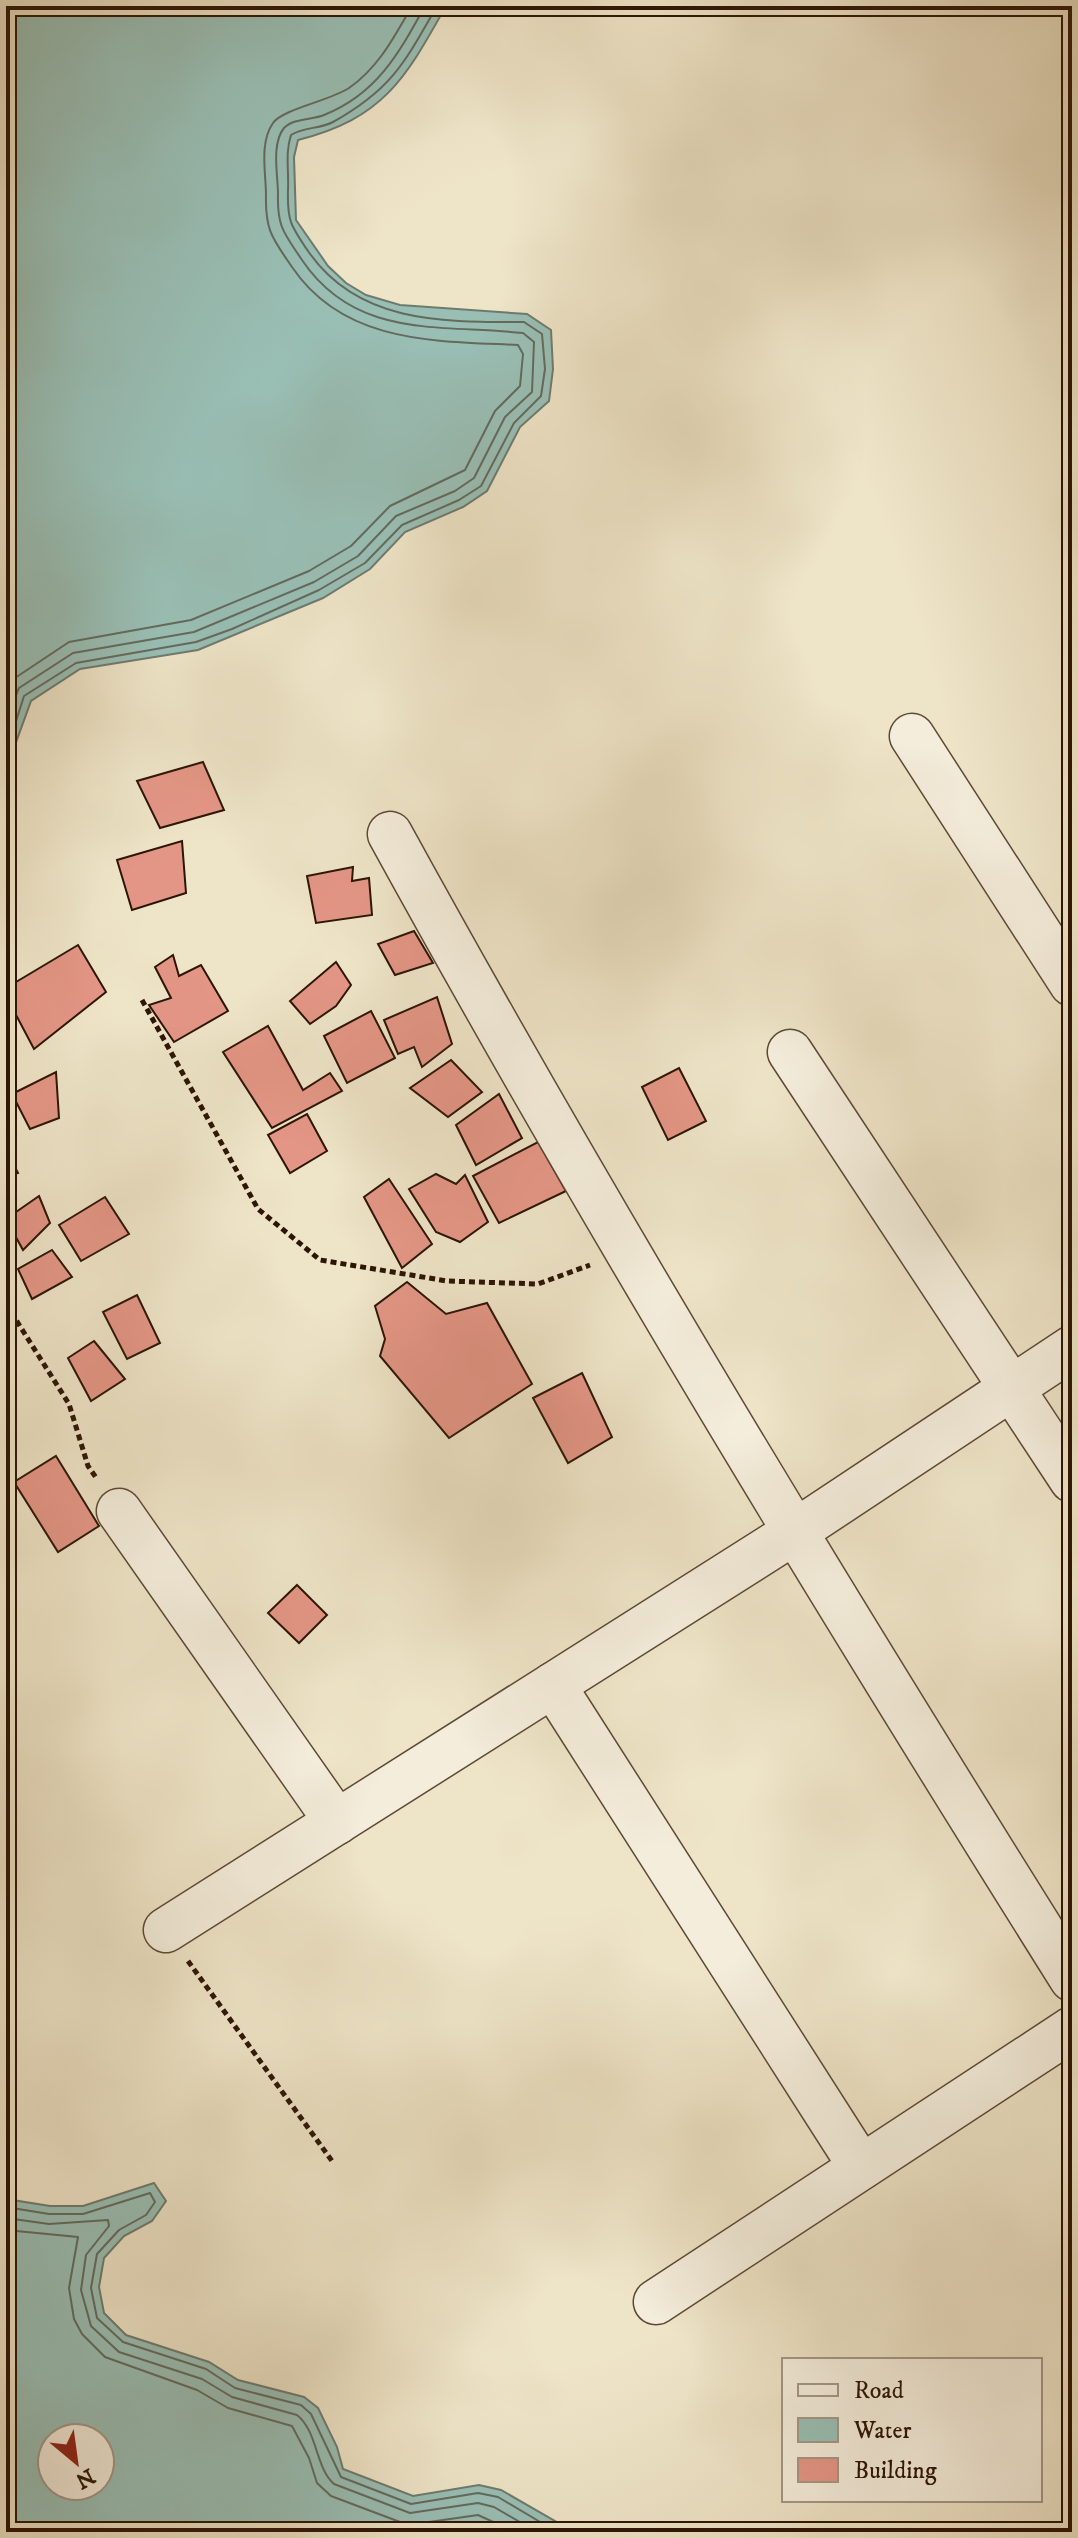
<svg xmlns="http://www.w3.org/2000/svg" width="1078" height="2538" font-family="'IM FELL DW Pica',serif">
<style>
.water{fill:#99bfb5;stroke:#6e7b6f;stroke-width:2;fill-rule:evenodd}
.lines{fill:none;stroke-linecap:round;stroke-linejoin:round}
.shore{stroke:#636a5e;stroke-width:2}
.building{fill:#e49686;stroke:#2d1506;stroke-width:2}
.minor-casing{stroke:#5d4936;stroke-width:47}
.path{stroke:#2d1506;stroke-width:5;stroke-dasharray:6 4;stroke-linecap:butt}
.minor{stroke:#f4eddb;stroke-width:44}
</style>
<rect width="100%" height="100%" fill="#eee4c7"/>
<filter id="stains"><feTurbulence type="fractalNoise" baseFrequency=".0025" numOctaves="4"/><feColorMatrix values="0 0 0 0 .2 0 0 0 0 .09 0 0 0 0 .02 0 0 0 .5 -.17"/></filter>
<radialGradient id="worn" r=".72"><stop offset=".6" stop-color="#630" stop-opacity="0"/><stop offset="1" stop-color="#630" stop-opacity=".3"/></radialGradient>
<!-- water -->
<g class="water">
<path d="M6,6H446C405,79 384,118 298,140L294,157L296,220L328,266L346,283L366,295L400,305L527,314L551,330L553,369L549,401L520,427L487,491L463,507L405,532L370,569L323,598L198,650L80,669L31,701L6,770Z"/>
<path d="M154,2183L166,2201L152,2221L124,2236L104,2258L99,2287L104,2313L126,2335L209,2362L238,2380L304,2397L318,2408L337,2447L343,2469L413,2496L479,2485L501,2490L574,2532H6V2199L50,2206H83ZM52,2438H100V2486H52Z"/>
</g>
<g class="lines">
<!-- shore -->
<g class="shore">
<path d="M6,684L69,642L191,620L309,571L351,546L390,506L465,470L495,411L520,386L523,354L518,345C435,341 344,344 292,267C273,239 265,231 266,195C266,173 259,143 273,123C283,109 329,101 349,88C379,67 394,37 412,6"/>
<path d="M6,719L19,688L73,653L194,632L314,582L358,556L396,516L455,491L474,478L505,417L532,392L534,342L523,333C440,324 356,340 302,260C284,233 277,227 278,194C278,175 271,144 284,128C294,118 312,120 324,115C377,94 399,53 425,6"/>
<path d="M6,753L24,696L76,663L196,642L232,629L319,590L365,563L402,525L459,500L481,486L514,423L541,396L545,369L542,334L524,322C444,322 358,324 308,251C291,226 287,221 288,190C289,171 285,153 291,135C303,127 320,129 333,122C392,89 405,62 437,6"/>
<path d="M6,2207L49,2214H83L150,2193L155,2202L146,2215L119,2230L97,2254L91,2288L97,2318L123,2342L206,2369L235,2388L301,2405L311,2414L341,2477L411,2504L478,2493L498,2497L557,2532"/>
<path d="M6,2218L49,2224L108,2220L109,2226L86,2255L81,2290L91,2326L119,2352L202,2379L232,2397L297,2415C318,2432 315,2467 334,2484L410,2513L478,2503L494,2507L537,2532"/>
<path d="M6,2230L78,2237L69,2288L74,2319L82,2334L105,2357L197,2390L228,2408L292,2426L309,2458L317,2483L331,2496L408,2525L478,2515L515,2532"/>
</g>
</g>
<!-- building -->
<g class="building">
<path d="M203,762L224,810L160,828L137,781Z"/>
<path d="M182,841L186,893L132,910L117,860Z"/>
<path d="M353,867L352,881L369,878L372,915L316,923L307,876Z"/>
<path d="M414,931L433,963L395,975L378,944Z"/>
<path d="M78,945L106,992L34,1049L6,996V988Z"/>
<path d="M173,955L179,976L201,965L228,1011L174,1042L149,1005L171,998L155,967Z"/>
<path d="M336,962L351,985L336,1006L310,1024L290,1001Z"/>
<path d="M437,997L452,1044L422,1067L414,1047L398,1054L384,1020Z"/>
<path d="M371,1011L395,1058L347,1083L324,1036Z"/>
<path d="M268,1026L303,1090L330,1073L342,1091L272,1128L223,1052Z"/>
<path d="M451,1060L482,1092L448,1117L410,1088Z"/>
<path d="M679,1068L706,1121L668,1140L642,1087Z"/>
<path d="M56,1072L59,1118L30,1129L12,1094Z"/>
<path d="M499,1094L522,1138L476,1165L456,1125Z"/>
<path d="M307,1114L327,1151L290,1173L268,1135Z"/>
<path d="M538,1142L566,1191L499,1223L473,1176Z"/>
<path d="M6,1150L18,1173L6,1177Z"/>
<path d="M436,1174L456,1184L465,1175L488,1222L460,1242L436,1232L409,1189Z"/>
<path d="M389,1179L432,1244L402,1268L364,1197Z"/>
<path d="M39,1196L50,1223L23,1250L6,1219Z"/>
<path d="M105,1197L129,1234L81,1261L59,1225Z"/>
<path d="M52,1250L72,1277L32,1299L18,1269Z"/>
<path d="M407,1282L446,1314L487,1303L532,1384L449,1438L380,1356L385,1339L375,1306Z"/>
<path d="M137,1295L160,1343L127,1359L103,1312Z"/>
<path d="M94,1341L125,1379L91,1401L68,1358Z"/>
<path d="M582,1373L612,1437L568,1463L533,1398Z"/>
<path d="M56,1456L99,1526L58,1552L14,1482Z"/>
<path d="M297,1585L327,1615L299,1643L268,1613Z"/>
</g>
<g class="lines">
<!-- minor casing -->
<g class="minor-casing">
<g id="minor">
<path d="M912,736L1072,984"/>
<path d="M390,834C604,1224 836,1603 1072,1979"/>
<path d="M790,1052L1072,1480"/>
<path d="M119,1511L337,1822"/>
<path d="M553,1685L861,2167"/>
<path d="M166,1930L793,1533L1072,1348"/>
<path d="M656,2302L1072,2029"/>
</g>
</g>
<!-- path -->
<g class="path">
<path d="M142,1000L258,1209L320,1260L447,1281L538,1284L590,1265"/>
<path d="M6,1304L69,1404L88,1466L97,1479"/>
<path d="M188,1961L332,2161"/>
</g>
<!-- minor -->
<use href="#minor" class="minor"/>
</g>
<!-- margin -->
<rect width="1078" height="2538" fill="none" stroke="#eee4c7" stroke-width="32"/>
<rect x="8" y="8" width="1062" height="2522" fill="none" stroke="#2d1506" stroke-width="4"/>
<rect x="16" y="16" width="1046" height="2506" fill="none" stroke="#2d1506" stroke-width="2"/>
<!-- legend -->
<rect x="782" y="2358" width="260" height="144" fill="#f4eddb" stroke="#a49786" stroke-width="2"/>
<rect x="798" y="2384" width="40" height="12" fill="#f4eddb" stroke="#a49786" stroke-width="2"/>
<text x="854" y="2398" font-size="24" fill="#2d1506">Road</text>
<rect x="798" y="2418" width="40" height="24" fill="#99bfb5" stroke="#a49786" stroke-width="2"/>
<text x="854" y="2438" font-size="24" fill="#2d1506">Water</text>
<rect x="798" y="2458" width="40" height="24" fill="#e49686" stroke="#a49786" stroke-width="2"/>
<text x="854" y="2478" font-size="24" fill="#2d1506">Building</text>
<!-- north arrow -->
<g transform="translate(76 2462) rotate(151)"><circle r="38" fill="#f4eddb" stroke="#a49786" stroke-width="2"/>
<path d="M0-6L14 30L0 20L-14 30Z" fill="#8f2418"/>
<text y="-12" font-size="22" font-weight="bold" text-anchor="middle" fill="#2d1506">N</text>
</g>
<rect width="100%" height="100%" filter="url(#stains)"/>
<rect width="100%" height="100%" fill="url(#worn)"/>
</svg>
